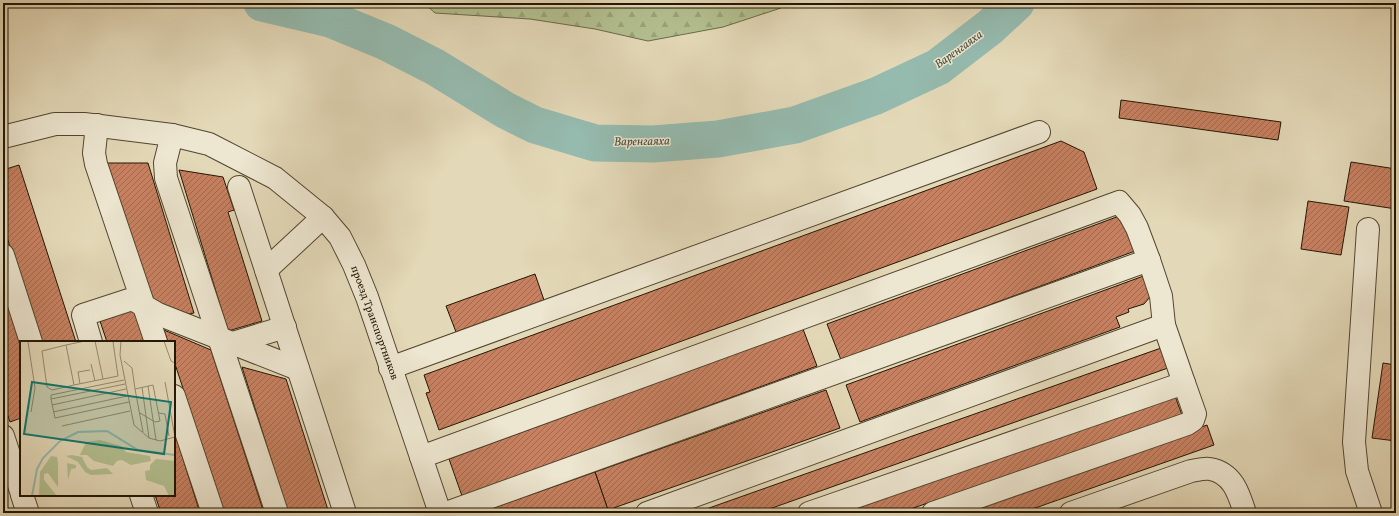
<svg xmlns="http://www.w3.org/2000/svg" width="1399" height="516" font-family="Vollkorn,serif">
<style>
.forest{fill:url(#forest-firs);stroke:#6b6a49}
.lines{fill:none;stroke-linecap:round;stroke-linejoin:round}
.river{stroke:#95baae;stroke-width:37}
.building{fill:url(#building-hatch);stroke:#231603}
.minor-casing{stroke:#534630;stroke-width:24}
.minor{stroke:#ede6d0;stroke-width:22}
.labels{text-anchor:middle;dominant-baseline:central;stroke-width:3;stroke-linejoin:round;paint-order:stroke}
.street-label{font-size:11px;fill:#231603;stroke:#ede6d0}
.water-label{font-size:12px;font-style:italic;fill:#4b4f3f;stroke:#ede6d0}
.inset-river{fill:none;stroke:#95baae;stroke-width:2}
.inset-road{fill:none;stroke:#968a6f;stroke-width:1}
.view{fill:#0f766e;fill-opacity:0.15;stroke:#0f766e;stroke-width:2}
.inset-edge{fill:none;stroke:#231603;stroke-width:2}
</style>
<defs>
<pattern id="forest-firs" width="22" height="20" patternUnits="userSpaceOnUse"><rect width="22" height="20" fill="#b3bf8f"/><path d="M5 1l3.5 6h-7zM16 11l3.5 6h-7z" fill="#9aa37a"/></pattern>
<pattern id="building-hatch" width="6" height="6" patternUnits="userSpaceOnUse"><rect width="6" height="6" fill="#c78060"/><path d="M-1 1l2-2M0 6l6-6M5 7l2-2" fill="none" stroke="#a1684d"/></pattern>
</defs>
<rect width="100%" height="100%" fill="#e3d8b7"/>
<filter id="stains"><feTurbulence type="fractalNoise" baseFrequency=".005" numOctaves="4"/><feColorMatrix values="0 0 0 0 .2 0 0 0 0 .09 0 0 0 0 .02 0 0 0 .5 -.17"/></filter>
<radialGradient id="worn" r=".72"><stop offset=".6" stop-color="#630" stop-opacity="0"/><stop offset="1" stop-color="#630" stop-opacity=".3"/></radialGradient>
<!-- forest -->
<path class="forest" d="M424,3H782L781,8L723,27L648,41L595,29L530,19L435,13Z"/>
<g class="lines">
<!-- river -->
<path class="river" d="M262,3L330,19L386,42L435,67L505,110L535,125L595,143L653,144L718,139L795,125L876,96L938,67L990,27L1016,3"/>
</g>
<!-- building -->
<g class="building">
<path d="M1121,100L1281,122L1278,140L1119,118Z"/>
<path d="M1061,141L1084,152L1097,189L439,430L426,393L430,392L424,375Z"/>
<path d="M1351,162L1396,169V209L1344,201Z"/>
<path d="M107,163H148L194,313L185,315L149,300Z"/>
<path d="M19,165L76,342H41L3,225V170Z"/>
<path d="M179,170L223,177L234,210L228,212L262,321L228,331Z"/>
<path d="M1308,201L1349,207L1341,255L1301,249Z"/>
<path d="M1122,215L1135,251L841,360L827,324Z"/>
<path d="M535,274L544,300L456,332L446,306Z"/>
<path d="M1149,274L1156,290L1144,304L1128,309L1129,312L1116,317L1120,327L860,422L846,385Z"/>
<path d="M3,288L21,344V418L10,422L3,401Z"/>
<path d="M136,309L146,342H107L100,321Z"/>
<path d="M803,329L817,366L462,496L449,459Z"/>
<path d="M164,330L211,350L264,513H224L174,361V342H168Z"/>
<path d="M1161,348L1168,368L758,513H695Z"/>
<path d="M1383,363L1396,365V441L1372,438Z"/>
<path d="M242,367L286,379L329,513H288Z"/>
<path d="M826,390L840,428L608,510L595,472Z"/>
<path d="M1175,396L1182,415L899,513H837Z"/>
<path d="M1207,425L1214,445L1021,513H958Z"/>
<path d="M174,430L200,513H161L155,495H174Z"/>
<path d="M595,472L608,510L600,513H479Z"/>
</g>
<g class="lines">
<!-- minor casing -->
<g class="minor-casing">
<g id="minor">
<path d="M97,125L94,153L96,164L156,342"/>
<path d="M172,135L165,163L166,178L277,513"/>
<path d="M3,137L55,124H84L172,135L209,144L275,178L323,217L340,237L354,265L367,297L440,513"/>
<path d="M239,187L345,513"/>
<path d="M1368,229L1354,442L1357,471L1371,513"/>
<path d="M3,255L31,342"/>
<path d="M266,270L323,217"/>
<path d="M91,342L83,315L129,300H134L158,314L298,369"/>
<path d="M233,343L285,327"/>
<path d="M390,368L1039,132"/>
<path d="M174,396L213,513"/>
<path d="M3,436L21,491"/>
<path d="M421,457L1119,202L1130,215L1137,228L1149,260L1161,296L1164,325L1184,383"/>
<path d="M22,495L28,513"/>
<path d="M141,495L147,513"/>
<path d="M446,513L1149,260"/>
<path d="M647,513L1164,325"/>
<path d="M809,513L1184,383L1195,414L1193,420L1187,424L933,513"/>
<path d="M1071,513L1191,471C1197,470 1204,468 1210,469C1233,473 1239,494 1245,513"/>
</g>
</g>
<!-- minor -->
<use href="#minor" class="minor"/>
</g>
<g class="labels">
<!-- street labels -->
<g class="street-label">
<text transform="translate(374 323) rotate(70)">проезд Транспортников</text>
</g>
<!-- water labels -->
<g class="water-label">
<text transform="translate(959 50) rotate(-36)">Варенгаяха</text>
<text transform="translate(642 142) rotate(-1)">Варенгаяха</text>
</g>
</g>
<!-- overview -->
<g transform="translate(20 341)">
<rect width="155" height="155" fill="#e3d8b7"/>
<path d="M80,99L101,105L106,111L130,115L131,120L111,124L102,119L97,120L93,125L74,120L67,114H60L66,101ZM52,114L62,116L67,126L71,129L87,127L93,133L71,134L65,131L58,121L46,115ZM31,115L37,116L38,122V146L28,132L24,133V139L37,155H19L20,131ZM136,118L155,120V155H149L144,145L126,139L125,130L130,129V124ZM47,122L56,124V127L51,128L48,139Z" fill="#b3bf8f"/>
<path class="inset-river" d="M12,155L17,128L23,117L40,100L58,91L87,90L118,109L155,114"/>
<path class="inset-road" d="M65,0L46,4L54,44L98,35L93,1M75,0L83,38M101,0L100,14L114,84L129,97L140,100L155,96M144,0L151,20L155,22M8,1L15,47L11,71M46,4L22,10L27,46L32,49L54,44M104,20L112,27L115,48M71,23L75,40M104,39L31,54V58L105,43M145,41L155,96M60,43L58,31L70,29M128,45L136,99M122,46L129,97M31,58L35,77L109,61M32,64L106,48M33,71L107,55M120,72L135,81L140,80L133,44L115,48L123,91M139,72L145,73L149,95M42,85L110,70"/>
<path class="view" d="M12,41L151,61L144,113L4,93Z"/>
<rect width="155" height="155" class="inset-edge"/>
</g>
<!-- margin -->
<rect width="1399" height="516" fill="none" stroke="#e3d8b7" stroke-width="16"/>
<rect x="4" y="4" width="1391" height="508" fill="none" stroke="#231603" stroke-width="2"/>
<rect x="8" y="8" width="1383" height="500" fill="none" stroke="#231603"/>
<rect width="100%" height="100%" filter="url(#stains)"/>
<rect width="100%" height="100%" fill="url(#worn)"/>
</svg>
